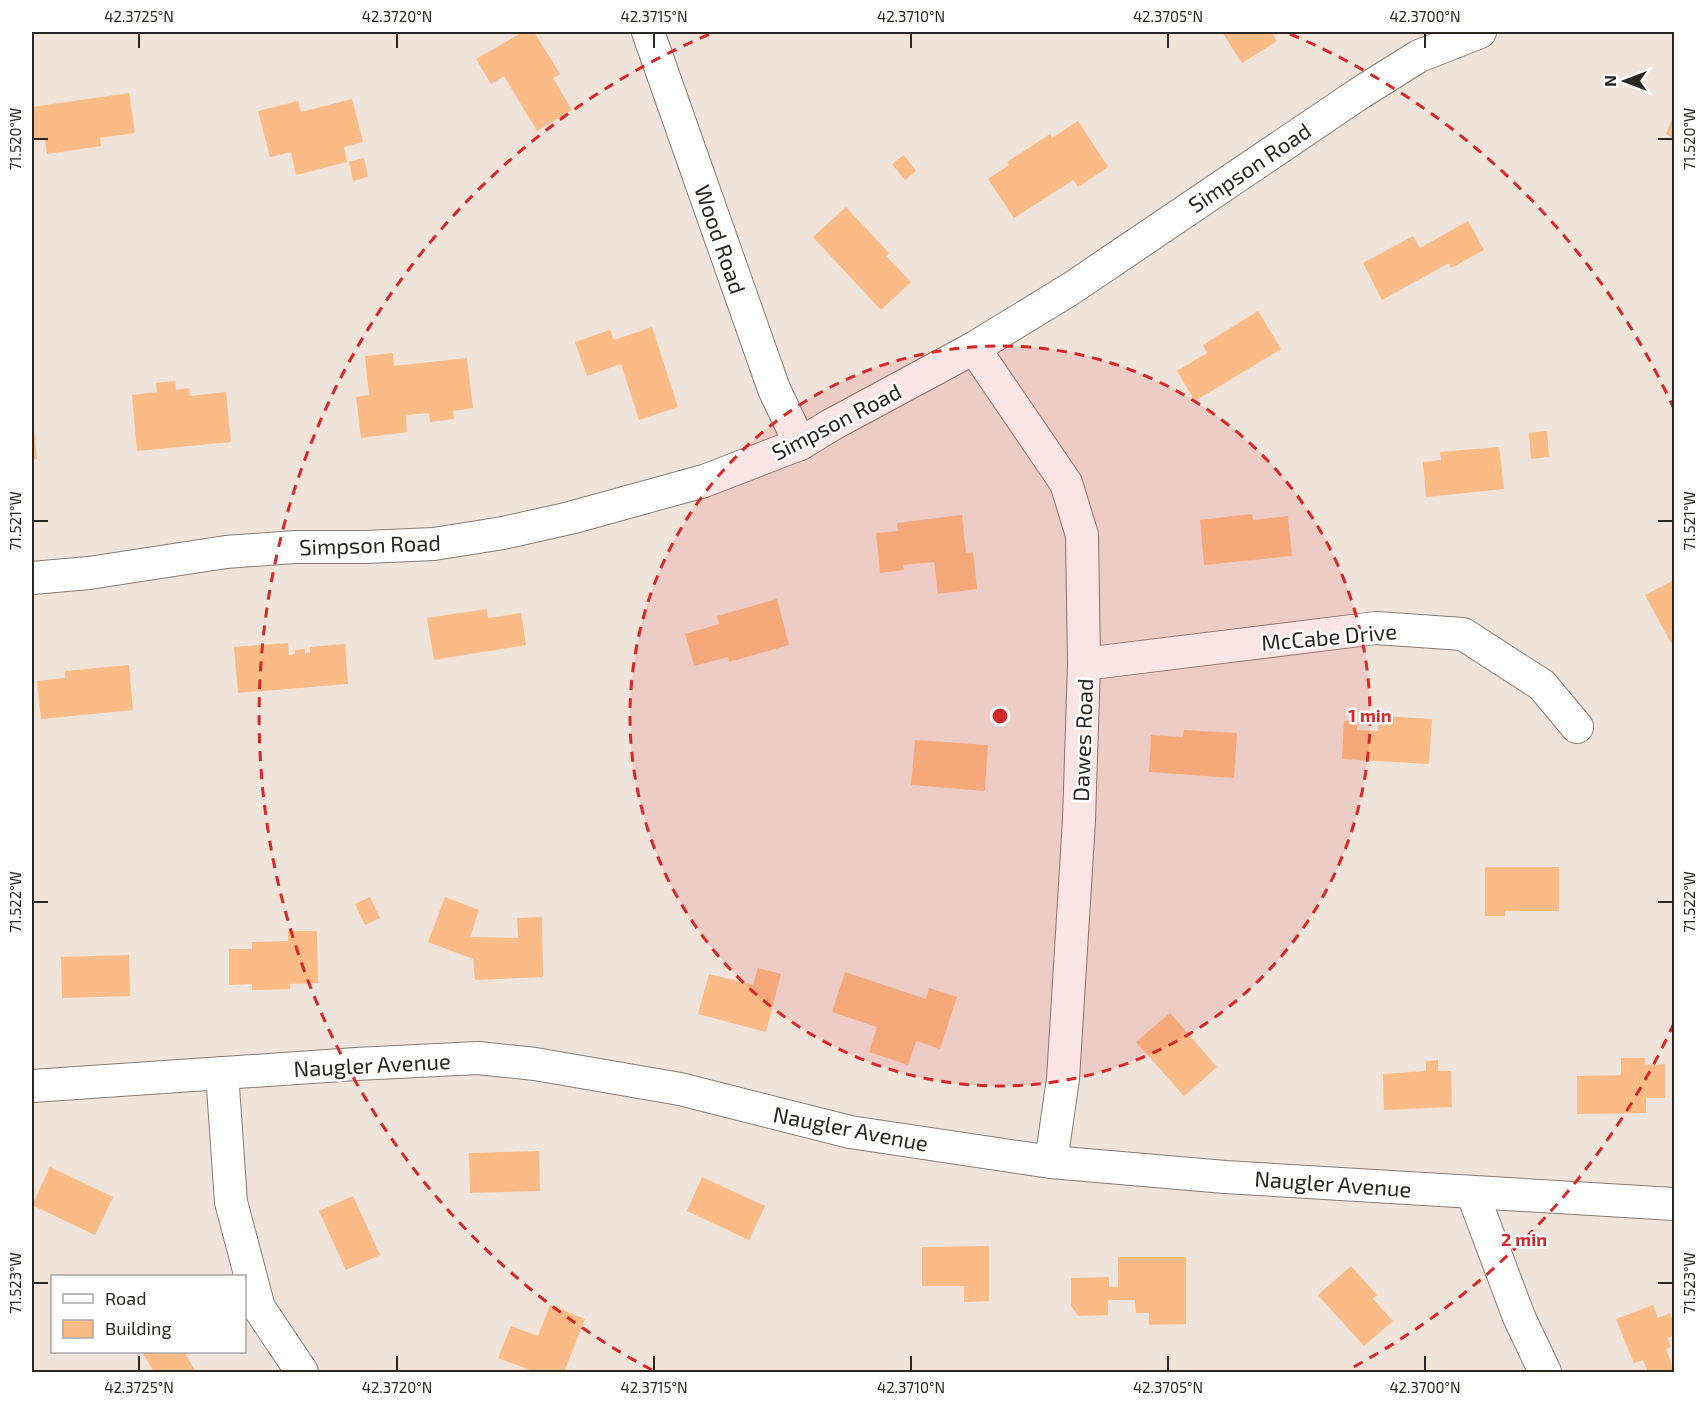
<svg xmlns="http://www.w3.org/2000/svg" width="1706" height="1404" font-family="'Exo 2',sans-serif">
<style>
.building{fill:#fabb87}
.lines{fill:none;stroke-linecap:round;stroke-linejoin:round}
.minor-casing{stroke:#877d74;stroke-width:34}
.minor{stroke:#fff;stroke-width:32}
.ticks{fill:none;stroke:#2a2622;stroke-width:2}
.ring{fill:none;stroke:#d62828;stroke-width:3;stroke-dasharray:10 8}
.labels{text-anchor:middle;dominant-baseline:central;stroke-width:5;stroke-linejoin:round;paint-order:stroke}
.street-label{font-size:22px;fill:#2a2622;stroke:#fff}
.centre{fill:#d62828;stroke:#fff;stroke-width:3}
.ring-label{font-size:18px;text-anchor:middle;font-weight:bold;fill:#d62828;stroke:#fff;stroke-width:5;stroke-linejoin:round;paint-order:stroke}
.neatline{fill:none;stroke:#2a2622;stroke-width:2}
.ticks-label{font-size:15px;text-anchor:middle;fill:#2a2622}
</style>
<rect width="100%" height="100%" fill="#efe3da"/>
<!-- building -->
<g class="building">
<path d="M523,32H534L560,74L553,78L572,110L537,131L504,76L491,84L476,59Z"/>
<path d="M1222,32H1271L1277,41L1242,63Z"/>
<path d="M129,93L135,133L100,138L101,146L47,154L45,138L32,140V107Z"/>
<path d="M352,99L363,142L344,147L347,162L296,175L291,152L270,157L258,111L298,101L301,112Z"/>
<path d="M1674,114V138L1666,134Z"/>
<path d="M1078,121L1108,167L1078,187L1073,180L1014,218L988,179L1009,165L1007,162L1050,134L1052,138Z"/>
<path d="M904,155L916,171L905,180L892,164Z"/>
<path d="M364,158L368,177L353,181L349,162Z"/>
<path d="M846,207L889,253L886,256L911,282L881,310L813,237Z"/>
<path d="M1468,221L1484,250L1451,268L1449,263L1382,300L1363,263L1413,236L1420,248Z"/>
<path d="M1258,311L1281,349L1195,401L1177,371L1207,353L1203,345Z"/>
<path d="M652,327L678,407L639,420L621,364L587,376L575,342L610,330L614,340Z"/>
<path d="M393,353L394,366L467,358L473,408L453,411L454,419L430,422L429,413L406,415L407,432L361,438L356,397L369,395L365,356Z"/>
<path d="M175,381L176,390L189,388L190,396L226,392L231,442L137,451L132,395L157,392L156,383Z"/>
<path d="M32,421H33L37,459H32Z"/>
<path d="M1547,431L1549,457L1531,459L1529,433Z"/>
<path d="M1499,447L1504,489L1426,497L1423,462L1441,460L1440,452Z"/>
<path d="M1252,514L1253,520L1288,516L1292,556L1204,565L1200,520Z"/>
<path d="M962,515L966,553L973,552L977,589L938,594L934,562L903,565L904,570L880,573L876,533L898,531L897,523Z"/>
<path d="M1674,580V641L1671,643L1645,595Z"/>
<path d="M777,599L789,645L729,662L728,657L694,666L685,634L719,624L717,616Z"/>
<path d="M487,609L488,618L521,613L526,645L434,660L427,618Z"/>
<path d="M288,643L289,655L295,654V650L305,649V653H310V647L345,644L348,684L238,693L234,647Z"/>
<path d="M129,665L133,710L41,719L37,681L65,678V671Z"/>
<path d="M1379,716L1432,719L1429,764L1342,759L1344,721H1357V730L1378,731Z"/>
<path d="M1184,730L1237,733L1234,778L1149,772L1151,735L1183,737Z"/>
<path d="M915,740L988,745L985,791L911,785Z"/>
<path d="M1485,867H1559V911H1505V916H1485Z"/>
<path d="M370,897L380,918L365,925L355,904Z"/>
<path d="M445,897L479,910L470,937L518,938L517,918L542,917L543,977L475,980L473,959L428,942Z"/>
<path d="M288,931H317L318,983L290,984V989L252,990V984L229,985V949H252V942L288,941Z"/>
<path d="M129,955L130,996L62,998L61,957Z"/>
<path d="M758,968L781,974L766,1032L698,1014L709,974L753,985Z"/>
<path d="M845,972L926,999L929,988L957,997L940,1049L916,1041L908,1065L869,1052L877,1027L832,1012Z"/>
<path d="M1170,1013L1217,1067L1184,1096L1136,1042Z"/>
<path d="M1621,1058H1645V1065L1665,1064V1098H1646V1113L1577,1114V1076L1621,1075Z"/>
<path d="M1438,1060V1071H1451L1452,1107L1384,1110L1383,1074L1426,1071V1061Z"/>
<path d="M539,1151L540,1191L470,1193L469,1153Z"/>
<path d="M50,1167L113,1197L95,1235L32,1205Z"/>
<path d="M702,1177L765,1206L749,1240L687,1211Z"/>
<path d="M353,1196L380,1255L346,1270L319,1211Z"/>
<path d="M989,1246V1301L964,1302V1286H922V1247Z"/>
<path d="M1118,1257H1186V1324L1149,1325V1313H1136L1135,1300H1108V1315L1078,1316L1071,1306V1278L1109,1277V1287H1118Z"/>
<path d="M1351,1266L1377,1295L1373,1299L1393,1321L1364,1346L1318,1295Z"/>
<path d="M550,1305L585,1319L564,1372H535L498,1358L511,1326L538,1336Z"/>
<path d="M1653,1305L1658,1318L1670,1313L1674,1325V1335L1668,1338L1671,1347L1666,1349L1673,1367L1674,1366V1372H1648L1643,1360L1634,1363L1616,1319Z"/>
<path d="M142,1352H184L196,1372H154Z"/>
</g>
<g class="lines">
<!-- minor casing -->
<g class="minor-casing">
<g id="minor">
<path d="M648,32L774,389L800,444"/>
<path d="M974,348L1066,483L1082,535L1084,664L1079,820L1063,1079L1051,1162"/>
<path d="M32,578L89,573L226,552L295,547H365L434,544L503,533L570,518L704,481L800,444L831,425L974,348L1072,288L1360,93L1419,56L1480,32"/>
<path d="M1084,664L1376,628L1463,634L1542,685L1577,727"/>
<path d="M222,1073L231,1202L259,1308L302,1372"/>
<path d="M32,1086L356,1064L478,1058L535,1064L680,1089L850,1132L1051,1162L1225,1177L1674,1204"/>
<path d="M1472,1192L1519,1317L1545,1372"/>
</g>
</g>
<!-- minor -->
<use href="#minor" class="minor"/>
</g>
<!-- ticks -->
<path class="ticks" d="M139,33V48M397,33V48M654,33V48M911,33V48M1168,33V48M1425,33V48M33,139H48M1658,139H1673M33,521H48M1658,521H1673M33,902H48M1658,902H1673M33,1283H48M1658,1283H1673M139,1356V1371M397,1356V1371M654,1356V1371M911,1356V1371M1168,1356V1371M1425,1356V1371"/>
<!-- distance rings -->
<circle cx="1000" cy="716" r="370" fill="#d62828" fill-opacity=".12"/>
<g class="ring">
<circle cx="1000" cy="716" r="370"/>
<path d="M1674 1023A741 741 0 0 1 1348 1370M652 1370A741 741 0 0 1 710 34M1290 34A741 741 0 0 1 1674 409"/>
</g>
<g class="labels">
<!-- street labels -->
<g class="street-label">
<text transform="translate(1249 167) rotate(-34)">Simpson Road</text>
<text transform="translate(721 239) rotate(71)">Wood Road</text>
<text transform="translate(836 421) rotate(-27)">Simpson Road</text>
<text transform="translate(370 544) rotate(-2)">Simpson Road</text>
<text transform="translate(1329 636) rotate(-5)">McCabe Drive</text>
<text transform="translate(1082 740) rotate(-88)">Dawes Road</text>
<text transform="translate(372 1064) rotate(-3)">Naugler Avenue</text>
<text transform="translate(851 1128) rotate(11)">Naugler Avenue</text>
<text transform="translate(1333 1183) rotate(4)">Naugler Avenue</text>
</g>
</g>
<circle cx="1000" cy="716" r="9" class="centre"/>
<g class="ring-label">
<text x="1370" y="722">1 min</text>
<text x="1524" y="1246">2 min</text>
</g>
<!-- border -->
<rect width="1706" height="1404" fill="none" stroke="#ffffff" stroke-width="66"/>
<!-- legend -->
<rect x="51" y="1275" width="195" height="78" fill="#ffffff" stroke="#aaa8a7" stroke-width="1.5"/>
<rect x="63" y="1294" width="30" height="9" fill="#ffffff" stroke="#aaa8a7" stroke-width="1.5"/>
<text x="105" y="1305" font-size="18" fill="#2a2622">Road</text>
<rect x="63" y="1320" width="30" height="18" fill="#fabb87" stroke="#aaa8a7" stroke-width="1.5"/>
<text x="105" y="1335" font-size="18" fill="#2a2622">Building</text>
<!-- north arrow -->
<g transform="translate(1625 81) rotate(270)" stroke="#ffffff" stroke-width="4.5" paint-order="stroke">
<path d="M0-4.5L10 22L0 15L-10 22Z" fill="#2a2622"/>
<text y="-9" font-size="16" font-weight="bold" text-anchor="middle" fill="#2a2622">N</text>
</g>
<rect x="33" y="33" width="1640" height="1338" class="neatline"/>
<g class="ticks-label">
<text x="139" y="22">42.3725°N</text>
<text x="397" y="22">42.3720°N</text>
<text x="654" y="22">42.3715°N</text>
<text x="911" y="22">42.3710°N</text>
<text x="1168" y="22">42.3705°N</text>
<text x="1425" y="22">42.3700°N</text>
<text transform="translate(1690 139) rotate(-90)" y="5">71.520°W</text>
<text transform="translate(16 139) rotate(-90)" y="5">71.520°W</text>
<text transform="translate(1690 521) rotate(-90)" y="5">71.521°W</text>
<text transform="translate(16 521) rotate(-90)" y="5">71.521°W</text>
<text transform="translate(1690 902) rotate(-90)" y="5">71.522°W</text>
<text transform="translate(16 902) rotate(-90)" y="5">71.522°W</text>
<text transform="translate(1690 1283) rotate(-90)" y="5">71.523°W</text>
<text transform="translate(16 1283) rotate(-90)" y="5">71.523°W</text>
<text x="139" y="1393">42.3725°N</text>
<text x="397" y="1393">42.3720°N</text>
<text x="654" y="1393">42.3715°N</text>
<text x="911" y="1393">42.3710°N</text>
<text x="1168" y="1393">42.3705°N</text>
<text x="1425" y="1393">42.3700°N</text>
</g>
</svg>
